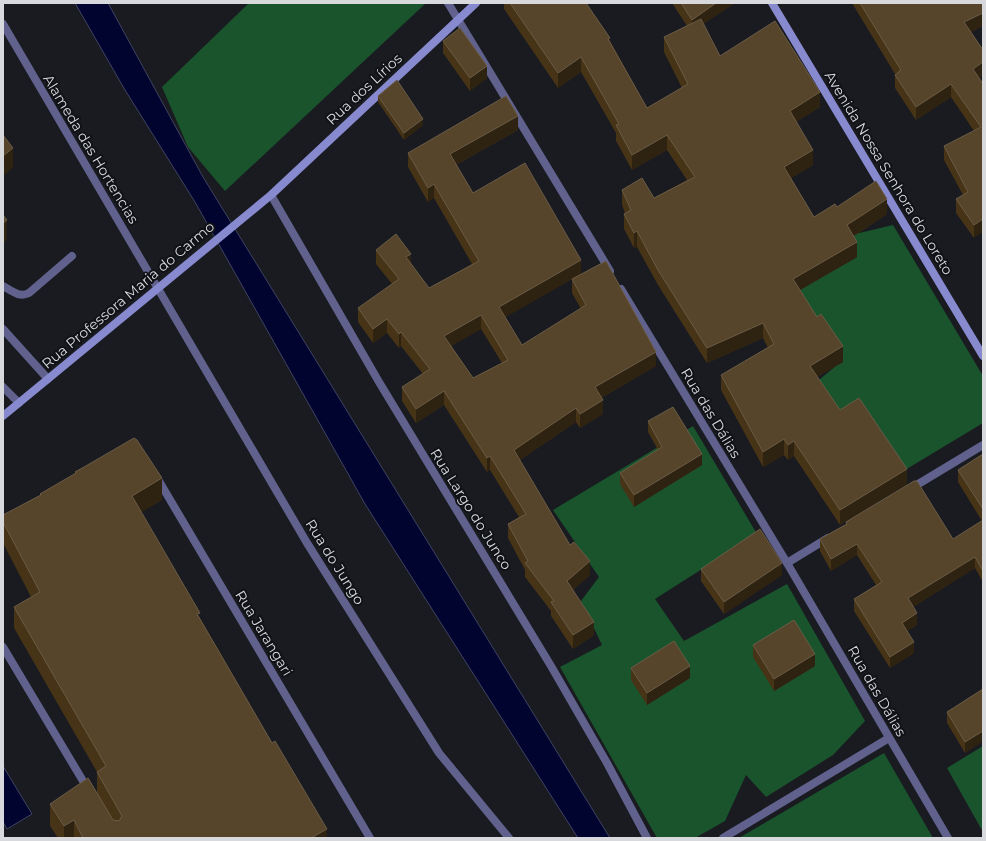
<svg xmlns="http://www.w3.org/2000/svg" width="986" height="841" font-family="Montserrat,sans-serif">
<style>
.forest{fill:#1a542c}
.water{fill:#00042f;stroke:#404463}
.lines{fill:none;stroke-linecap:round;stroke-linejoin:round}
.lane{stroke:#60628d;stroke-width:8}
.street{stroke:#60628d;stroke-width:8}
.secondary{stroke:#888acf;stroke-width:8}
.wall{fill:#473316;fill-rule:evenodd}
.shaded-wall{fill:#2e2211}
.building{fill:#56442b;stroke:#6a5c47;fill-rule:evenodd}
.labels{text-anchor:middle;dominant-baseline:central;stroke-width:4;stroke-linejoin:round;paint-order:stroke}
.street-label{font-size:14px;fill:#d7d9dc;stroke:#101217}
</style>
<rect width="100%" height="100%" fill="#191b20"/>
<!-- forest -->
<g class="forest">
<path d="M249,3H426L225,191L188,147L162,87Z"/>
<path d="M893,225L983,376V423L905,470L814,443L798,397L842,361L796,292L857,257L851,235Z"/>
<path d="M693,426L757,534L655,599L684,641L787,584L865,721L833,755L766,797L746,775L725,821L695,838H657L560,667L602,645L581,601L599,577L553,510Z"/>
<path d="M983,746V832L947,768Z"/>
<path d="M884,753L933,838H739Z"/>
</g>
<!-- water -->
<g class="water">
<path d="M75,3H108L203,177L610,838H578L365,504L195,202L125,90Z"/>
<path d="M3,766L32,814L7,829L3,822Z"/>
</g>
<g class="lines">
<!-- lane -->
<g class="lane">
<path d="M3,286C12,291 19,298 29,293L72,256"/>
<path d="M3,329L48,379"/>
<path d="M3,387L19,403"/>
<path d="M156,476L370,838"/>
<path d="M3,647L89,791"/>
</g>
<!-- street -->
<g class="street">
<path d="M448,3L610,271"/>
<path d="M3,24L307,543L439,753L509,838"/>
<path d="M271,195L379,382L551,666L607,763L647,838"/>
<path d="M621,289L787,563L948,838"/>
<path d="M910,489L983,445"/>
<path d="M787,563L828,538"/>
<path d="M723,838L889,738"/>
</g>
<!-- secondary -->
<g class="secondary">
<path d="M772,3L983,356"/>
<path d="M3,416L271,195L476,3"/>
</g>
</g>
<!-- wall -->
<g class="wall">
<path d="M504,3H586L610,41L647,108L682,88L664,52V37L687,26L672,3H735L703,24L720,56L820,107L796,122L813,165L791,178L814,217L837,207L887,214L854,236L857,257L800,290L843,362L817,377L840,410L907,484L840,525L794,456L788,460L784,455L763,467L721,390V375L768,348L763,338L707,363L658,285L637,247L634,248L624,229V214L625,213L622,205V190L654,198L687,180L667,150L632,170L616,141V133L581,72L558,88L504,9Z"/>
<path d="M852,3H983V26L971,32L979,78L983,84L974,238L956,213V199L963,195L944,160V146L974,131L951,97L916,120L895,88V74Z"/>
<path d="M443,41L487,78L470,91L443,53Z"/>
<path d="M378,96L423,125L404,140L378,102Z"/>
<path d="M518,130L456,165L473,193L581,274L656,366L601,398L603,414L580,428L576,422L520,460L570,545L590,575L573,590L594,635L573,649L551,616V611L525,577V570L508,538V524L519,517L490,470L487,472L444,405L416,423L402,401V387L423,374L401,346L399,348L387,333L373,343L358,322V308L392,284L376,264V250L411,264L429,288L472,264L434,198L428,202L408,167V153ZM572,279V293L581,309L522,345L505,317ZM481,329L502,363L473,378L451,346Z"/>
<path d="M648,421L702,465L634,507L620,484V473L658,450L648,432Z"/>
<path d="M983,454V582L975,568L913,607L917,625L907,631L914,653L890,668L854,611V599L876,585L857,555L831,571L820,551V539L846,524V522L953,539L982,521L958,482V470Z"/>
<path d="M75,472L162,500L141,512L200,618L327,838H58L50,826V804L97,794V772L14,628V607L31,597L3,543V515L40,495V494L75,474Z"/>
<path d="M701,569L782,575L724,614L701,581Z"/>
<path d="M753,645L815,666L774,691L753,657Z"/>
<path d="M631,668L690,678L647,705L631,680Z"/>
<path d="M983,689V741L965,753L947,723V712Z"/>
</g>
<!-- shaded-wall -->
<g class="shaded-wall">
<path d="M716,3H735L692,32V20Z"/>
<path d="M983,13V26L964,36V22Z"/>
<path d="M581,57V72L558,88V73Z"/>
<path d="M983,62V76L973,82V69Z"/>
<path d="M487,66V78L470,91V78Z"/>
<path d="M951,84V97L916,120V107Z"/>
<path d="M820,92V107L790,126V111Z"/>
<path d="M518,116V130L450,168V154Z"/>
<path d="M423,119V125L404,140V133Z"/>
<path d="M667,135V150L632,170V155Z"/>
<path d="M13,148V168L3,176V156Z"/>
<path d="M813,150V165L784,182V167Z"/>
<path d="M434,184V198L428,202V188Z"/>
<path d="M887,199V214L847,240V225Z"/>
<path d="M983,219V232L974,238V225Z"/>
<path d="M7,220V240L3,243V223Z"/>
<path d="M637,231V247L634,248V233Z"/>
<path d="M857,242V257L793,294V279Z"/>
<path d="M411,254V268L406,257Z"/>
<path d="M581,260V274L499,321V307Z"/>
<path d="M481,315V329L444,350V336Z"/>
<path d="M387,319V333L373,343V329Z"/>
<path d="M763,323V338L707,363V348Z"/>
<path d="M401,332V346L399,348V334Z"/>
<path d="M843,346V362L810,381V366Z"/>
<path d="M656,352V366L595,401V387Z"/>
<path d="M444,391V405L416,423V409Z"/>
<path d="M603,400V414L580,428V414Z"/>
<path d="M576,408V422L514,464V450Z"/>
<path d="M784,439V455L763,467V452Z"/>
<path d="M794,441V456L788,460V445Z"/>
<path d="M702,454V465L634,507V495Z"/>
<path d="M490,456V470L487,472V458Z"/>
<path d="M907,469V484L840,525V510Z"/>
<path d="M162,478V500L132,518V496Z"/>
<path d="M857,544V555L831,571V559Z"/>
<path d="M975,557V568L908,610V598Z"/>
<path d="M590,561V575L567,595V581Z"/>
<path d="M782,563V575L724,614V602Z"/>
<path d="M917,613V625L902,634V623Z"/>
<path d="M594,622V635L573,649V635Z"/>
<path d="M914,642V653L890,668V657Z"/>
<path d="M815,654V666L774,691V679Z"/>
<path d="M690,666V678L647,705V693Z"/>
<path d="M983,731V741L965,753V742Z"/>
<path d="M74,820V838H64V826Z"/>
<path d="M327,829V838H311Z"/>
</g>
<!-- building -->
<g class="building">
<path d="M510,3H586L610,38L608,39L647,108L688,84L664,37L701,19L720,56L775,21L820,92L790,111L813,150L784,167L814,217L835,204L837,207L876,181L887,199L847,225L857,242L793,279L817,317L821,314L843,346L810,366L840,410L859,398L907,469L840,510L794,441L788,445L784,439L763,452L721,375L774,344L763,323L707,348L658,270L637,231L634,233L624,214L631,210L622,190L642,178L654,198L695,177L667,135L632,155L616,125L619,124L581,57L558,73Z"/>
<path d="M681,3H716L692,20Z"/>
<path d="M860,3H983V13L964,22L983,50V62L973,69L983,84V219L974,225L956,199L968,192L944,146L981,127L951,84L916,107L895,75L901,70Z"/>
<path d="M460,28L487,66L470,78L443,41Z"/>
<path d="M397,80L423,119L404,133L378,96Z"/>
<path d="M506,96L518,116L450,154L473,193L525,163L581,260L499,307L522,345L586,305L572,279L606,261L656,352L595,387L603,400L580,414L576,408L514,450L570,545L574,542L590,561L567,581L594,622L573,635L551,602L554,601L525,563L528,561L508,524L526,514L490,456L487,458L444,391L416,409L402,387L430,369L401,332L399,334L387,319L373,329L358,308L399,279L376,250L396,234L411,254L406,257L429,288L479,261L434,184L428,188L408,153ZM481,315L508,360L473,378L444,336Z"/>
<path d="M3,135L13,148L3,156Z"/>
<path d="M3,215L7,220L3,223Z"/>
<path d="M673,407L702,454L634,495L620,473L662,447L648,421Z"/>
<path d="M134,438L137,440L162,478L132,496L200,613L197,614L272,743L275,741L327,829L311,838H83L74,820L64,826L50,804L88,778L113,820L119,821L122,816L97,772L106,766L14,607L40,592L3,522V515L41,495L40,494L76,473L75,472L84,467Z"/>
<path d="M983,454V509L958,470Z"/>
<path d="M914,481H917L953,539L983,520V571L975,557L908,598L917,613L902,623L914,642L890,657L854,599L882,582L857,544L831,559L820,539L847,524L846,522Z"/>
<path d="M760,529L782,563L724,602L701,569Z"/>
<path d="M794,620L815,654L774,679L753,645Z"/>
<path d="M674,641L690,666L647,693L631,668Z"/>
<path d="M983,689V731L965,742L947,712Z"/>
</g>
<g class="labels">
<!-- street labels -->
<g class="street-label">
<text transform="translate(364 89) rotate(-43)">Rua dos Lírios</text>
<text transform="translate(91 149) rotate(59)">Alameda das Hortencias</text>
<text transform="translate(889 173) rotate(59)">Avenida Nossa Senhora do Loreto</text>
<text transform="translate(128 295) rotate(-40)">Rua Professora Maria do Carmo</text>
<text transform="translate(711 413) rotate(59)">Rua das Dálias</text>
<text transform="translate(471 509) rotate(58)">Rua Largo do Junco</text>
<text transform="translate(335 562) rotate(58)">Rua do Jungo</text>
<text transform="translate(264 633) rotate(59)">Rua Jarangari</text>
<text transform="translate(877 691) rotate(60)">Rua das Dálias</text>
</g>
</g>
<!-- border -->
<rect width="986" height="841" fill="none" stroke="#d7d9dc" stroke-width="8"/>
</svg>
